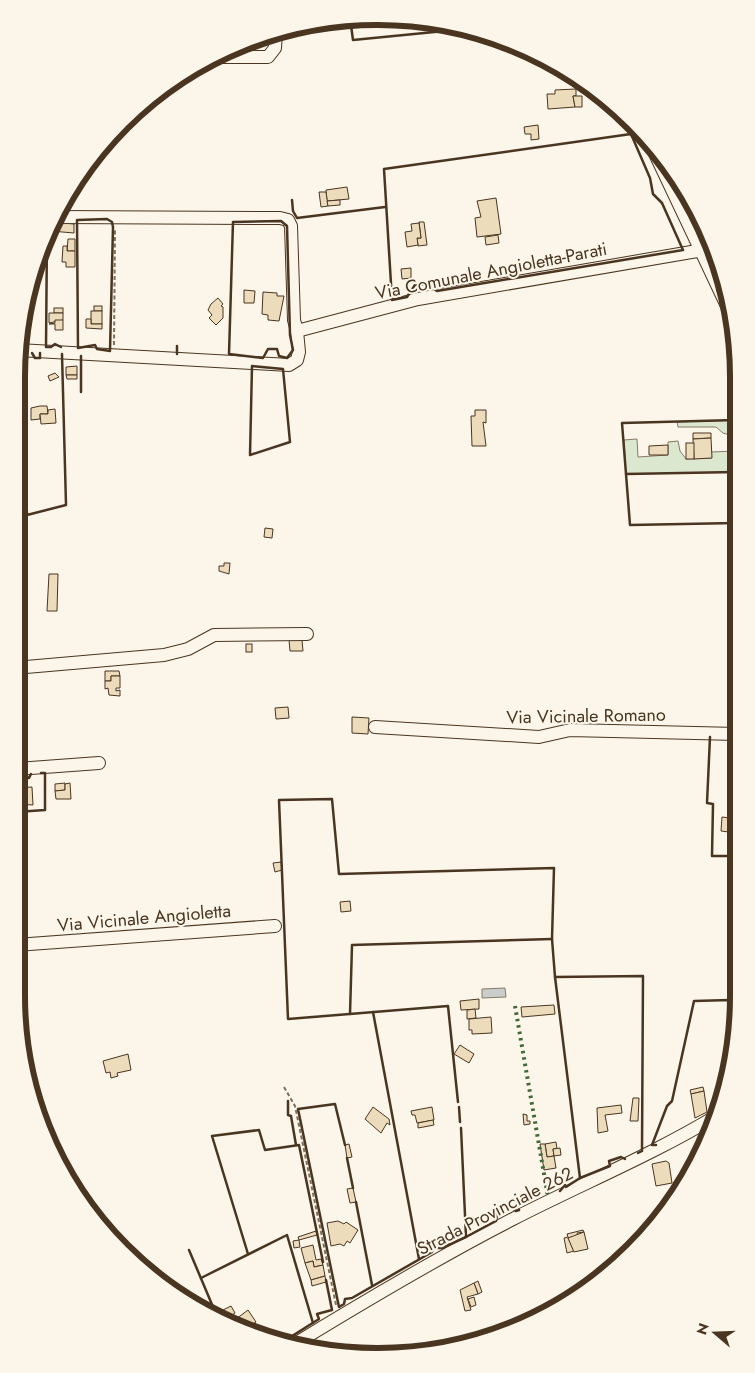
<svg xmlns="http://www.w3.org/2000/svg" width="755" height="1373" font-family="Jost,sans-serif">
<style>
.green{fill:#dce7d0;stroke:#887966}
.water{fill:#c9cecd;stroke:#887966}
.building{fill:#ecdcbc;stroke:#4a3520}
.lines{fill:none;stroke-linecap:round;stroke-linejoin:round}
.minor-casing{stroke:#4a3520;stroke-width:14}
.major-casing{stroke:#4a3520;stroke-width:17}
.path{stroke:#7f6f5c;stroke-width:2;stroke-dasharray:4 2.5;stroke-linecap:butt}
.minor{stroke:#fbf6e9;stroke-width:12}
.major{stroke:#fbf6e9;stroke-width:15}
.hedge{stroke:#436837;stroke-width:4;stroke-dasharray:2.5 4;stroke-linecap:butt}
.wall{stroke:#4a3520;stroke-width:2.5}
.labels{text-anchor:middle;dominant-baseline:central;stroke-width:4;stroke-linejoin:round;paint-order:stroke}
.street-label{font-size:18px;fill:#4a3520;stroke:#fbf6e9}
.rim{fill:none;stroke:#4a3520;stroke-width:6}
</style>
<rect width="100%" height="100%" fill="#fbf6e9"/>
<!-- green -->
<g class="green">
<path d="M736,420V437L723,433L716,427H678L677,422Z"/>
<path d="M637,439L638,457L668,455V442L678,441L680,451L686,459L711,458V452L736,451V472L626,474L624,440Z"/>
</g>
<!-- water -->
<path class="water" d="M505,988L506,997L482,998V989Z"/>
<!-- building -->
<g class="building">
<path d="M576,89V96H573L575,107L548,109L547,94H555V90Z"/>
<path d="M573,96H582V107H575Z"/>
<path d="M538,125L539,139L531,140V134H525L524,127Z"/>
<path d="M347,187L349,199L327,201L326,190Z"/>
<path d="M319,192H326L328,206L321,207Z"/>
<path d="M496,198L501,234L477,237L475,218L481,217L477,201Z"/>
<path d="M340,200V205L328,206L327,201Z"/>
<path d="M53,222L74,224V233L51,231Z"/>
<path d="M419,222H424L427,245L418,246L417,238H421Z"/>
<path d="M419,223L421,238H417L418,245L407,247L405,232L412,231L411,224Z"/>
<path d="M498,235L499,243L486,245L485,237Z"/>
<path d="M68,239H75V251H67Z"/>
<path d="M63,246H67V251H75V267H66V262H62Z"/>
<path d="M411,268V278L402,279L401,269Z"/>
<path d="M244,290L255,291L254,303H244Z"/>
<path d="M263,292L277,293V296H284L279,321L268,320V315L262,314Z"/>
<path d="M218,298L223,304L221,306L223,307V318L216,325L209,318L212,315L208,310L211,304Z"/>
<rect x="94" y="306" width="8" height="5"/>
<rect x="54" y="308" width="9" height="5"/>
<rect x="91" y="311" width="11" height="13"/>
<path d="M49,313H63V320L49,323Z"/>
<path d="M86,319H91V324H102V329L86,328Z"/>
<path d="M55,320H63V330H55V324H49L55,323Z"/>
<path d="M77,366V375H66V367Z"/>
<path d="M55,373L59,377L50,381L48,376Z"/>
<path d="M66,375H77V379H67Z"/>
<path d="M40,406H47L48,414H40V419L31,420V408Z"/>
<path d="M55,409L56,423L41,424L40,414H48V410Z"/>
<path d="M475,410H486V423L483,422L486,446H472L471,416H475Z"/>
<path d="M693,433H711V438L693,439Z"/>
<path d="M711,438L712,458L694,459L693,439Z"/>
<rect x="686" y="443" width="8" height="16"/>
<path d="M668,445V455H649V446Z"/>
<path d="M265,528L273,529L272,538L264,537Z"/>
<path d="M224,563H230L229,574L219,571V566H224Z"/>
<path d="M49,574H58L57,611H47Z"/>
<path d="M289,640H302L303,651H290Z"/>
<rect x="246" y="644" width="6" height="8"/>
<path d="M105,671H119L120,676H111V681H105Z"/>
<path d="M111,676H120V688H116V691L120,690V696L109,695L108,688L105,689V681H111Z"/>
<path d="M288,707L289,718L276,719L275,708Z"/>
<path d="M352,717L369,718L368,734L352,733Z"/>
<path d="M65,783V790L55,791V784Z"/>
<path d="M70,783L71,799H56L55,791L65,790V784Z"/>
<path d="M32,787L33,805L16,804V788Z"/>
<path d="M722,817L737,819V833L721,831Z"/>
<path d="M281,862L282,870L275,872L273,863Z"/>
<path d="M350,901L351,911L341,912L340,902Z"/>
<path d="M479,999V1009L461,1010L460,1001Z"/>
<path d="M554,1005L555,1014L522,1017L521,1007Z"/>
<path d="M475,1009L476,1018L467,1019V1010Z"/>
<path d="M491,1017L492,1033L472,1034V1030H469V1019Z"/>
<path d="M460,1045L474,1054L469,1063L454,1054Z"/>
<path d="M128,1054L131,1070L117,1073L118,1076L111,1078L110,1072L106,1073L103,1061Z"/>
<path d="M703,1087L704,1091L691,1094L690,1090Z"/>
<path d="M704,1091L707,1112L695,1118L691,1094Z"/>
<path d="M633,1098H639L638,1121H630Z"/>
<path d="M621,1105L622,1113L605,1115L608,1131L598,1133L597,1108Z"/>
<path d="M373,1107L389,1119L390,1125L387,1123L381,1133L365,1119Z"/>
<path d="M432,1107L434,1120L417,1123L415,1115H412L411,1111Z"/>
<path d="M523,1114L527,1115V1121H530V1124L524,1125Z"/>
<path d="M433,1120L434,1125L418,1128V1123Z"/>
<path d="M556,1142L557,1149H553L554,1156L547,1157L545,1144Z"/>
<path d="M349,1144L352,1157L347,1158L345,1145Z"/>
<path d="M540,1144H545L547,1157L554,1156L556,1168L544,1170Z"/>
<path d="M560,1148L561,1155L554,1156L553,1149Z"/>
<path d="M666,1161L669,1163L672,1183L656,1186L652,1164Z"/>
<path d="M686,1176L690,1177L685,1182L676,1184L674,1182L680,1177Z"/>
<path d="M353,1188L356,1202L350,1203L347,1189Z"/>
<path d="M338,1221L344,1224L346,1222L358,1230L350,1243L347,1241L344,1246L340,1244L331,1246L327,1223Z"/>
<path d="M583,1230L584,1232L577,1233L578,1236L568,1238L574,1251L567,1253L564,1238L568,1237L567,1234Z"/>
<path d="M316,1231L317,1235L299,1240L298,1237Z"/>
<path d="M584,1232L588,1249L574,1252L568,1238Z"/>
<path d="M299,1240L300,1247L294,1248L293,1241Z"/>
<path d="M313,1245L316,1260L321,1259L323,1265L314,1267L313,1261L305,1263L301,1248Z"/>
<path d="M313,1261L314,1267L323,1265L325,1276L311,1280L305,1263Z"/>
<path d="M325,1276L326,1282L312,1286L311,1280Z"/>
<path d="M478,1281L482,1292L478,1294L474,1283Z"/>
<path d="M474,1283L478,1294L467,1297L471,1310L465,1311L460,1290Z"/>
<path d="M474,1297L476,1305L471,1307L468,1299Z"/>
<path d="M231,1306L235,1313L227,1319L221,1311Z"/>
<path d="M248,1310L256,1322L247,1328L240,1324L236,1319Z"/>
<path d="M518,1319L520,1324L505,1329L504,1323Z"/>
<path d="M523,1323L515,1329L504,1332L503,1329Z"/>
<path d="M500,1325L502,1332L494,1334L496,1333L494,1327Z"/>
</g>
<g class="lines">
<!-- minor casing -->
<g class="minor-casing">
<g id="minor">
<path d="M213,57H268L275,48L276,32"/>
<path d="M56,217L280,218L288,220L291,226L294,320L297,331"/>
<path d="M18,350L289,365L297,360L299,352L297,331L418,299L703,250"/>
<path d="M17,665L26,667L164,655L188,649L214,635L307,634"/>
<path d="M375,727L539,737L570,730L737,734"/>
<path d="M17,769L99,763"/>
<path d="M16,945L275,926"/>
<path d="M293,1345C365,1301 437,1258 513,1219C581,1184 652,1155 718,1115"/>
</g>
</g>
<!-- major casing -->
<g class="major-casing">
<path id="major" d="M654,148L731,311"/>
</g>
<!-- path -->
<g class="path">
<path d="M114,345L115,230"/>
<path d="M284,1087L295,1106L336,1305"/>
</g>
<!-- minor -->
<use href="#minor" class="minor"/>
<!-- major -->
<use href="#major" class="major"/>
<!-- hedge -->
<path class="hedge" d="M515,1006L548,1197"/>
<!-- wall -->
<g class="wall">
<path d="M350,18L353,40L465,29"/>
<path d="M631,134L650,178L653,194L662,203L683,250L437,291L427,284L415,285L407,297L392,300L384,169Z"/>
<path d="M292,200L293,211L297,218L385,207"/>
<path d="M107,219L112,222L113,227L110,351L97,349L95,345L78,348L77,220Z"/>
<path d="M281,221L287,226L290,335L293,350L287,358L279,356L277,349H268L263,358L229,354L233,222Z"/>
<path d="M47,235L46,347H51L55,344L61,347"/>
<path d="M177,346V354"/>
<path d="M20,352L27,515L66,505L62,354"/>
<path d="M32,353L35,358H40V353"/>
<path d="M81,356V392"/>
<path d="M252,366L283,369L290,442L250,455Z"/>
<path d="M736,420L622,423L630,525L736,523"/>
<path d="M626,474L736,472"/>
<path d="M17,518L27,515"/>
<path d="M710,737L707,803L713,804L712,856H737"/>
<path d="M18,775L29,778L31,774"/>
<path d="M16,812L45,810V773H41"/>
<path d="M373,1012L419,1259"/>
<path d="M350,1014L352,945L552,939"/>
<path d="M288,1101V1115L291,1116L296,1145"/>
<path d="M458,1102L448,1006L288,1019L279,800L332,799L339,874L554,868L552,939L555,977"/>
<path d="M459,1107L460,1122"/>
<path d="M461,1128L466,1237L496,1221L498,1208L510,1206L516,1211L519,1210"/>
<path d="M345,1145L335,1104L298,1109L339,1307L344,1304L345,1299L352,1298L432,1252L434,1248H442L466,1237"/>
<path d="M656,1145H652L667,1106L672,1101L694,1001L730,1000L736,1028"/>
<path d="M347,1158L353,1188"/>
<path d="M580,1178L555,977L643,976L642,1151L638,1153"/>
<path d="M560,1191L565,1185L566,1187L580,1178L610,1166L609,1161L621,1157L625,1159"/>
<path d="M356,1202L372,1285"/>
<path d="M189,1250L216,1314"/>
<path d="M248,1254L212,1136L259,1130L265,1150L299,1145L323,1262"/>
<path d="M201,1278L287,1235L313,1323"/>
<path d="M281,1343L319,1319L317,1314L332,1310L326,1280"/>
</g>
</g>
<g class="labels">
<!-- street labels -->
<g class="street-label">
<text transform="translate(491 271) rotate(-11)">Via Comunale Angioletta-Parati</text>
<text transform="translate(586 716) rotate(-1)">Via Vicinale Romano</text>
<text transform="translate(144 918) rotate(-5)">Via Vicinale Angioletta</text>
<text transform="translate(495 1211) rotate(-27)">Strada Provinciale 262</text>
</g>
</g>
<!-- crop -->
<path d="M0 0H755V1373H0ZM377 25H378A352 352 0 0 1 730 377V996A352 352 0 0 1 378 1348H377A352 352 0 0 1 25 996V377A352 352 0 0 1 377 25Z" fill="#fbf6e9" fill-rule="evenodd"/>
<path class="rim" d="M377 25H378A352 352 0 0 1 730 377V996A352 352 0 0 1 378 1348H377A352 352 0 0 1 25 996V377A352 352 0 0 1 377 25Z"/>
<!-- north arrow -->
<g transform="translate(715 1333) rotate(289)" stroke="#fbf6e9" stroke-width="4" paint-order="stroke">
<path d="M0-4L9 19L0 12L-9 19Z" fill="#4a3520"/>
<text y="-8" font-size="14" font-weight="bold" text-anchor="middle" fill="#4a3520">N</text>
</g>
</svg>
